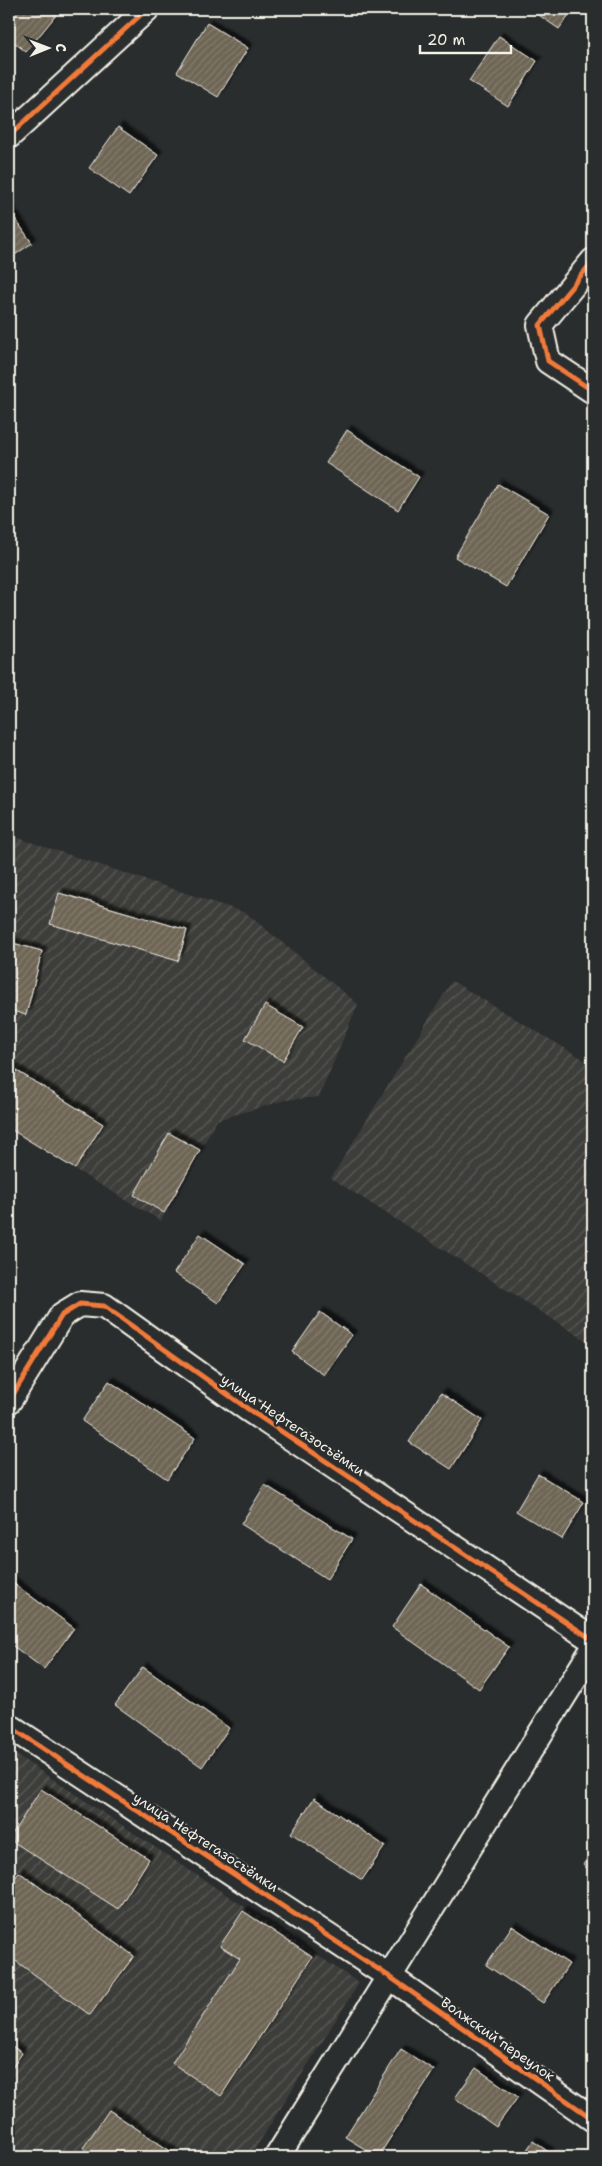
<svg xmlns="http://www.w3.org/2000/svg" width="602" height="2166" font-family="'Shantell Sans',sans-serif">
<style>
.industrial{fill:url(#industrial-furrows)}
.building{fill:url(#building-hatch);stroke:#f4f1e8;filter:url(#shadow)}
.lines{fill:none;stroke-linecap:round;stroke-linejoin:round}
.minor-casing{stroke:#f4f1e8;stroke-width:28}
.minor{stroke:#2a2d2e;stroke-width:24}
.cycleway-casing{stroke:#2a2d2e;stroke-width:8}
.cycleway{stroke:#f17a3a;stroke-width:5}
.labels{text-anchor:middle;dominant-baseline:central;stroke-width:5;stroke-linejoin:round;paint-order:stroke}
.street-label{font-size:14px;fill:#f4f1e8;stroke:#2a2d2e}
</style>
<defs>
<pattern id="industrial-furrows" width="10" height="10" patternUnits="userSpaceOnUse" patternTransform="scale(1.25)"><rect width="10" height="10" fill="#3e3e3a"/><path d="M-1 1l2-2M0 10L10 0M9 11l2-2" fill="none" stroke="#5a5a56"/></pattern>
<pattern id="building-hatch" width="6" height="6" patternUnits="userSpaceOnUse" patternTransform="scale(1.25)"><rect width="6" height="6" fill="#6e6555"/><path d="M-1 1l2-2M0 6l6-6M5 7l2-2" fill="none" stroke="#837c6d"/></pattern>
<filter id="shadow"><feDropShadow dx="4.5" dy="-4.5" stdDeviation="1" flood-color="#0009"/></filter>
</defs>
<rect width="100%" height="100%" fill="#2a2d2e"/>
<filter id="ink" filterUnits="userSpaceOnUse"><feTurbulence type="fractalNoise" baseFrequency=".02" numOctaves="2"/><feDisplacementMap in="SourceGraphic" scale="10" xChannelSelector="R" yChannelSelector="G"/><feConvolveMatrix kernelMatrix="1 2 1 2 8 2 1 2 1" color-interpolation-filters="sRGB"/></filter>
<g filter="url(#ink)">
<!-- industrial -->
<g class="industrial">
<path d="M9,835L246,913L358,1004L319,1097L285,1100L217,1120L161,1221L9,1130Z"/>
<path d="M452,981L593,1065V1345L331,1178Z"/>
<path d="M9,1750L359,1983L250,2157H9Z"/>
</g>
<!-- building -->
<g class="building">
<path d="M9,9H61L26,52L9,38Z"/>
<path d="M530,9H573L559,29Z"/>
<path d="M207,23L248,48L218,97L177,72Z"/>
<path d="M499,36L537,61L508,106L469,81Z"/>
<path d="M118,127L158,155L129,196L89,168Z"/>
<path d="M9,210L32,243L9,259Z"/>
<path d="M347,430L419,477L398,510L326,463Z"/>
<path d="M498,484L549,514L506,587L455,557Z"/>
<path d="M59,893L187,930L178,961L50,924Z"/>
<path d="M9,942L42,951L26,1015L9,1010Z"/>
<path d="M265,1005L303,1027L283,1061L245,1039Z"/>
<path d="M9,1066L103,1124L75,1169L9,1128Z"/>
<path d="M169,1133L200,1150L164,1213L134,1195Z"/>
<path d="M200,1234L245,1264L218,1303L174,1273Z"/>
<path d="M320,1312L352,1335L324,1375L292,1352Z"/>
<path d="M109,1381L195,1438L167,1479L82,1421Z"/>
<path d="M441,1393L482,1420L451,1469L409,1442Z"/>
<path d="M538,1474L584,1502L562,1539L516,1511Z"/>
<path d="M265,1485L352,1539L327,1579L241,1524Z"/>
<path d="M9,1580L74,1628L44,1669L9,1643Z"/>
<path d="M421,1584L509,1647L479,1689L392,1627Z"/>
<path d="M143,1667L229,1728L202,1767L115,1705Z"/>
<path d="M41,1789L149,1859L118,1909L9,1839Z"/>
<path d="M314,1798L385,1846L362,1880L291,1833Z"/>
<path d="M593,1850V1873L583,1865Z"/>
<path d="M19,1872L134,1956L90,2015L9,1956V1887Z"/>
<path d="M243,1911L312,1957L221,2096L172,2063L240,1959L220,1946Z"/>
<path d="M512,1926L569,1964L543,2003L486,1965Z"/>
<path d="M9,2044L22,2053L9,2073Z"/>
<path d="M401,2049L434,2070L378,2157L345,2137Z"/>
<path d="M476,2068L518,2097L496,2127L455,2098Z"/>
<path d="M109,2110L179,2157H96L83,2148Z"/>
<path d="M533,2141L550,2153L547,2157H522Z"/>
</g>
<g class="lines">
<!-- minor casing -->
<g class="minor-casing">
<g id="minor">
<path d="M9,136L147,9"/>
<path d="M593,261L540,325L548,361L593,391"/>
<path d="M9,1401L62,1315L80,1304L104,1306L248,1409L593,1640"/>
<path d="M9,1726L390,1977L593,2119"/>
<path d="M277,2157L593,1649"/>
</g>
</g>
<!-- minor -->
<use href="#minor" class="minor"/>
<!-- cycleway casing -->
<g class="cycleway-casing">
<g id="cycleway">
<path d="M9,136L147,9"/>
<path d="M593,261L540,325L548,361L593,391"/>
<path d="M9,1401L62,1315L80,1304L104,1306L248,1409L593,1640"/>
<path d="M9,1726L390,1977L593,2119"/>
</g>
</g>
<!-- cycleway -->
<use href="#cycleway" class="cycleway"/>
</g>
</g>
<g class="labels">
<!-- street labels -->
<g class="street-label">
<text transform="translate(293 1425) rotate(34)">улица Нефтегазосъёмки</text>
<text transform="translate(206 1842) rotate(33)">улица Нефтегазосъёмки</text>
<text transform="translate(498 2039) rotate(35)">Волжский переулок</text>
</g>
</g>
<!-- margin -->
<rect width="602" height="2166" fill="none" stroke="#2a2d2e" stroke-width="30"/>
<rect x="15" y="15" width="572" height="2136" fill="none" stroke="#f4f1e8" stroke-width="2" filter="url(#ink)"/>
<!-- north arrow -->
<g transform="translate(48 48) rotate(89)" stroke="#2a2d2e" stroke-width="4" paint-order="stroke">
<path d="M0-4L9 19L0 12L-9 19Z" fill="#f4f1e8"/>
<text y="-8" font-size="14" font-weight="bold" text-anchor="middle" fill="#f4f1e8">С</text>
</g>
<!-- scale -->
<path d="M420 45v8h91v-8" fill="none" stroke="#f4f1e8" stroke-width="2.5"/>
<text x="427" y="45" font-size="15" fill="#f4f1e8" stroke="#2a2d2e" stroke-width="4" paint-order="stroke">20 m</text>
</svg>
